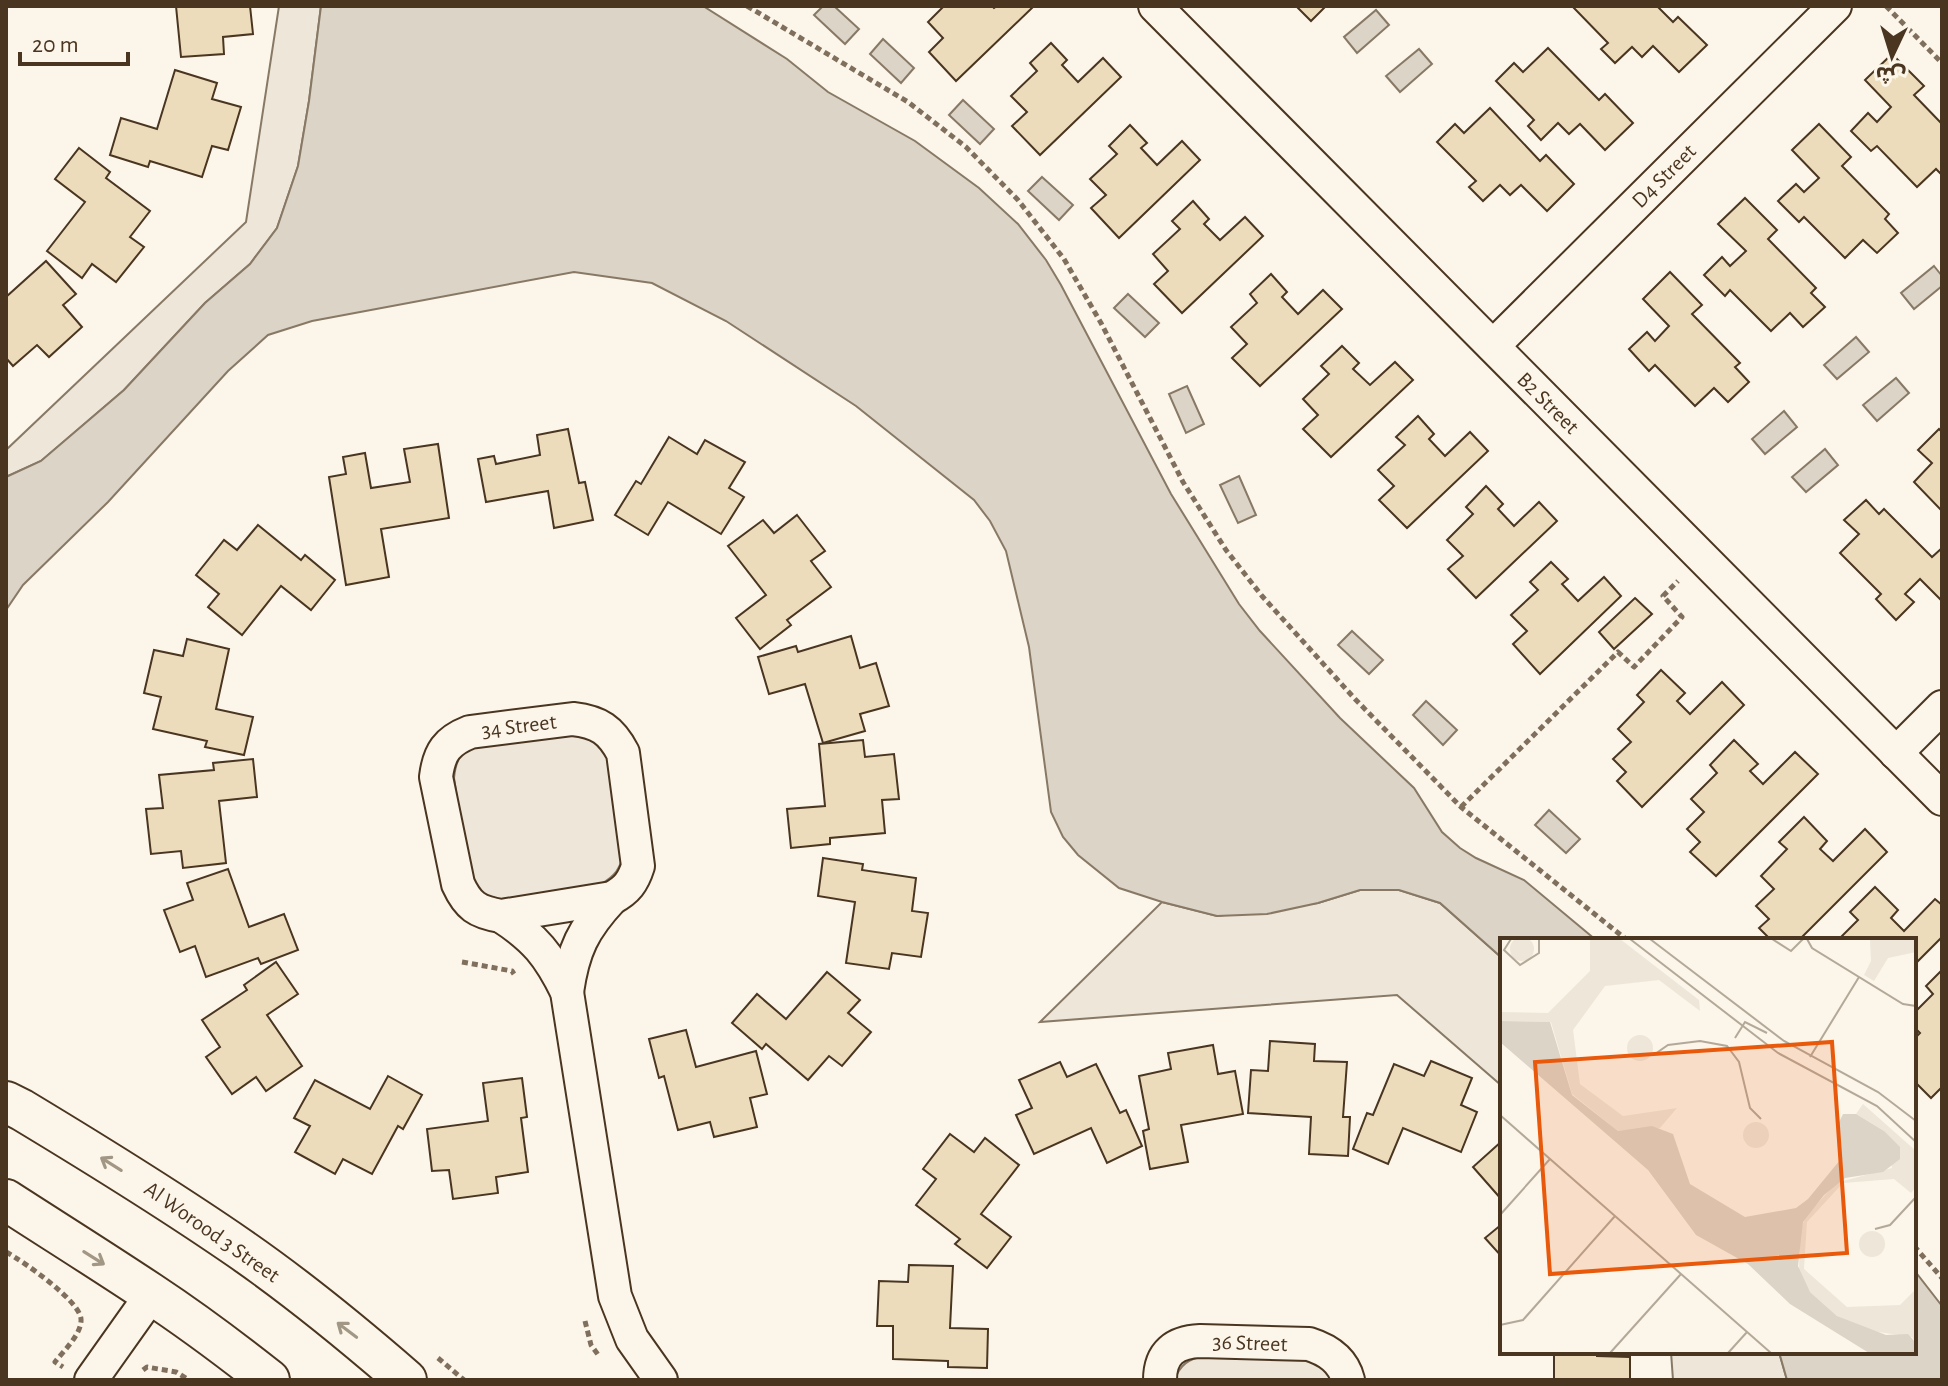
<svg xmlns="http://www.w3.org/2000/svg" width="1948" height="1386" font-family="'Alegreya Sans','Noto Sans Arabic',sans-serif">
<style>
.green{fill:#ede6d9;stroke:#887966;stroke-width:2}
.water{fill:#dcd4c6;stroke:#887966;stroke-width:2}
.building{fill:#ecdcbc;stroke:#4a3520;stroke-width:2}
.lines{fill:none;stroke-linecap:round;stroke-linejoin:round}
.minor-casing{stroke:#4a3520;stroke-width:36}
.tertiary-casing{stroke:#4a3520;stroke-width:44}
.path{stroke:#7f6f5c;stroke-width:5;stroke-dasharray:6 4;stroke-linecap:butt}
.minor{stroke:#fbf6e9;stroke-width:32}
.tertiary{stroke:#fbf6e9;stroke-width:40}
.oneway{stroke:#a29684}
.labels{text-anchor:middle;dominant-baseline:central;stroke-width:6;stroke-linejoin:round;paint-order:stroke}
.street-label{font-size:22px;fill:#4a3520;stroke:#fbf6e9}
.inset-road{fill:none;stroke:#b4a999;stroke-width:2}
.view{fill:#e8590c;fill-opacity:0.15;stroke:#e8590c;stroke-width:4}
.inset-edge{fill:none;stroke:#4a3520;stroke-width:4}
</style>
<rect width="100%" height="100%" fill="#fbf6e9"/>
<!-- green -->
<g class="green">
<path d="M279,6H321L309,101L298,166L277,228L250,264L205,303L124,390L41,461L6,477V450L246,222Z"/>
<path d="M580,729L605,740L624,853C620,869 615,876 601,884L496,900C480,894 473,888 468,872L454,778C456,758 461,752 478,743Z"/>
<path d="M1360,890H1399L1440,903L1502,958V1086L1397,995L1040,1022L1162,902L1217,916L1318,903Z"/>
<path d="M1671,1352H1779L1787,1380H1673Z"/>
<path d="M1300,1354L1326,1367L1331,1380H1174C1181,1364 1188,1359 1205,1356Z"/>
</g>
<!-- water -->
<g class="water">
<path d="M321,6H703L787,59L828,92L915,141L979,188L1018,224L1046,260L1061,285L1171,494L1239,604L1260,631L1340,718L1414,788L1442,832L1460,848L1476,858L1524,880L1596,940H1502V958L1440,903L1399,890H1360L1318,903L1267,914L1217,916L1162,902L1119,888L1078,855L1063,837L1051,812L1029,647L1006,551L990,521L974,500L856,406L726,321L652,283L574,272L312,321L268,335L228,371L108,502L23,585L6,610V477L41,461L124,390L205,303L250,264L277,228L298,166L309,101Z"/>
<path d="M823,6H834L859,29L845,44L814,15Z"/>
<path d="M1376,10L1389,25L1357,53L1344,37Z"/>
<path d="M883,39L914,68L901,83L870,54Z"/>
<path d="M1419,49L1432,64L1400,92L1386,76Z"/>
<path d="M963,100L994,129L980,144L949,115Z"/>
<path d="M1042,177L1073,205L1059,220L1028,191Z"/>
<path d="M1934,266L1942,276V286L1914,309L1901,293Z"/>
<path d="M1128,294L1159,323L1145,337L1114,308Z"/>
<path d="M1856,337L1869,352L1837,379L1824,365Z"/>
<path d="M1896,378L1909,393L1877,421L1863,405Z"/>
<path d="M1187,386L1204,424L1186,433L1169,394Z"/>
<path d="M1784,411L1797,427L1765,454L1752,439Z"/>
<path d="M1825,449L1838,465L1806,492L1792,477Z"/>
<path d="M1239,476L1256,515L1238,523L1220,485Z"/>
<path d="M1352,631L1383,660L1369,674L1338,645Z"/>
<path d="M1426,701L1457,730L1443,745L1413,715Z"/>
<path d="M1549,810L1580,839L1566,853L1535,825Z"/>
<path d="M1914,1270L1942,1306V1380H1787L1779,1352H1914Z"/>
</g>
<!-- building -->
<g class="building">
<path d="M176,6H250L253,34L223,37L224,54L181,57Z"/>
<path d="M944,6H992L994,8L997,6H1034L956,81L929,52L943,38L928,22Z"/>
<path d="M1296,6H1326L1311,21Z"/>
<path d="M1572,6H1657L1673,22L1678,17L1707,45L1679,72L1653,46L1642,57L1632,47L1615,63L1601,49L1608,43Z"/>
<path d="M1051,43L1067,60L1062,65L1078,82L1103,58L1121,77L1040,155L1012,126L1027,112L1011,96L1037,71L1030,63Z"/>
<path d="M1548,48L1599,100L1605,94L1633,123L1605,150L1580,124L1569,134L1558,123L1541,140L1528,126L1534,120L1496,81L1514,63L1523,72Z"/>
<path d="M1892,54L1924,86L1914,95L1942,124V175L1936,169L1917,187L1877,146L1871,151L1851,131L1868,113L1877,122L1891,107L1865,80Z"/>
<path d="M175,70L217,83L212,99L241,107L228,150L212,146L202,177L150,161L148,167L110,155L121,118L157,129Z"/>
<path d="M1490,108L1540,161L1546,155L1574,184L1547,211L1521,185L1510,195L1500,185L1483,201L1469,187L1476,181L1437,142L1455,124L1464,133Z"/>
<path d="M1819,124L1851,157L1842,166L1889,214L1885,219L1898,233L1877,253L1863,240L1845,258L1804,217L1799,222L1778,201L1796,184L1804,192L1819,178L1792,150Z"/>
<path d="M1130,125L1147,143L1141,148L1157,165L1182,141L1200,160L1119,238L1091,208L1106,195L1090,179L1117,154L1109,146Z"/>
<path d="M79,148L110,172L106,178L150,211L130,237L144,247L116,282L92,264L82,278L47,251L85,202L55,179Z"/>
<path d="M1745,198L1777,230L1768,239L1816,288L1811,293L1825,307L1803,327L1790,313L1771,331L1730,290L1725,296L1704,275L1722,257L1730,266L1746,251L1718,224Z"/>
<path d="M1193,201L1209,219L1204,224L1220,240L1245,217L1263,236L1182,313L1154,284L1168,271L1153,254L1180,229L1172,221Z"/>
<path d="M46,261L76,294L63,305L82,327L49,357L37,345L13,366L6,358V297Z"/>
<path d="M1670,272L1702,305L1692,314L1740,363L1735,367L1749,382L1728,402L1714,388L1695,406L1655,365L1649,371L1629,349L1647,332L1655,341L1669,326L1643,299Z"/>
<path d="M1271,274L1287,292L1282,297L1298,314L1323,290L1342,309L1260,386L1232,358L1247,344L1231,327L1257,303L1250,294Z"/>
<path d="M1342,346L1359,363L1353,369L1370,385L1395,362L1413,380L1331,457L1303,429L1318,415L1303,399L1329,374L1321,366Z"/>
<path d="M1418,416L1434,434L1429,439L1445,456L1470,432L1488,451L1407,528L1379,500L1394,486L1378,470L1405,445L1396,437Z"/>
<path d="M568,429L579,483L585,482L593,520L554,528L548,491L486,502L478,459L494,456L496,464L540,455L537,435Z"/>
<path d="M1939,429L1942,432V511L1914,482L1932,463L1918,450Z"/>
<path d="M669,437L697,454L705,440L745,462L729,488L744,497L721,534L668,502L648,535L615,515L636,481L641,484Z"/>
<path d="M438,444L449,518L381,529L389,577L346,585L329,477L346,474L343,457L365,453L371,488L410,482L404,449Z"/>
<path d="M1486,486L1503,504L1498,509L1514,526L1539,502L1557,521L1476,598L1448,569L1463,556L1447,540L1473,514L1466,507Z"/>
<path d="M1866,500L1879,514L1884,509L1932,557L1942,548V601L1920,579L1905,594L1914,602L1896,620L1876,599L1881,594L1840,553L1859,534L1844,520Z"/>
<path d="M797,515L825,551L811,561L831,587L787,620L791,625L760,649L736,618L766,595L728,546L763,520L774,533Z"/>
<path d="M258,525L301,560L305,555L335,580L311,610L281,586L242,635L208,607L219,594L196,575L224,540L237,550Z"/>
<path d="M1551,562L1568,579L1562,584L1578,601L1604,577L1621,596L1540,674L1513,644L1527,631L1511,615L1538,590L1530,582Z"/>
<path d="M1635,598L1652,614L1614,649L1599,632Z"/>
<path d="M851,636L860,668L876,663L889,706L860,714L865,731L823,743L805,684L769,694L758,657L796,646L798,652Z"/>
<path d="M187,639L229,649L216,709L253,717L244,755L205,747L207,741L153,729L161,697L144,693L154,650L183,656Z"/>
<path d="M1661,670L1685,693L1677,701L1690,714L1722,682L1744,705L1642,807L1617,781L1626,772L1613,759L1631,742L1618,729L1644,702L1637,695Z"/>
<path d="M863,740L865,757L894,754L899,799L882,800L885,833L830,838V844L791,848L787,809L825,806L819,744Z"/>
<path d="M1734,740L1758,764L1750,771L1763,784L1795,752L1818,774L1716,876L1690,852L1700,842L1687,829L1704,812L1691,799L1717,773L1710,765Z"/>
<path d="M253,759L257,797L219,801L226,863L183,868L181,851L151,854L146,809L163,808L159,775L214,770L213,763Z"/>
<path d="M1804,817L1827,841L1820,849L1833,861L1865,829L1887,852L1799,940H1771L1759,928L1769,919L1756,906L1774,889L1761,876L1787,849L1779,842Z"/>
<path d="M823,858L863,864L862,870L916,878L912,911L928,913L921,957L892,953L889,969L846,963L855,902L818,896Z"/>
<path d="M228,869L249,927L284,914L298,950L261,964L258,958L206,977L195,946L180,952L164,910L193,900L187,883Z"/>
<path d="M1875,887L1898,910L1891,918L1904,931L1935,899L1942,905V937L1914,965V940H1838L1858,920L1850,912Z"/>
<path d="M276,962L298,994L267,1015L302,1066L266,1091L256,1077L232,1094L206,1057L220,1047L202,1020L247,990L244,985Z"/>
<path d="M1942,970V1087L1931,1098L1914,1081V1039L1920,1033L1914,1027V1013L1933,994L1926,986Z"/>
<path d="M827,972L860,1000L848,1013L871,1032L842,1066L829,1056L808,1080L766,1044L762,1049L732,1023L757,994L786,1019Z"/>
<path d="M686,1030L696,1067L756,1051L767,1094L750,1098L757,1127L714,1137L710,1122L678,1130L664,1076L659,1078L649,1039Z"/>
<path d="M1270,1041L1315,1044L1314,1061L1347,1062L1343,1117H1350L1348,1156L1309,1154L1311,1117L1248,1113L1251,1070L1268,1071Z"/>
<path d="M1213,1045L1218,1074L1235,1071L1243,1114L1181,1125L1188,1162L1150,1169L1143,1131L1149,1129L1139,1076L1171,1069L1168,1053Z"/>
<path d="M1431,1061L1472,1078L1461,1105L1477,1112L1461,1152L1403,1128L1388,1164L1353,1149L1367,1113L1373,1115L1394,1064L1424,1076Z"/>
<path d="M1060,1062L1067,1077L1096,1064L1120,1113L1126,1110L1142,1146L1107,1163L1091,1128L1034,1154L1016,1115L1032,1108L1019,1080Z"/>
<path d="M388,1076L422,1095L403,1129L398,1126L372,1174L343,1159L335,1174L295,1152L310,1126L294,1118L315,1080L370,1109Z"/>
<path d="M522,1078L527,1117L521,1118L528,1172L496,1177L498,1193L453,1199L449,1170L432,1171L427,1129L488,1121L483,1083Z"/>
<path d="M950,1134L974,1152L985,1138L1019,1165L981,1214L1011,1237L987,1268L955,1244L960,1239L916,1205L936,1179L923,1169Z"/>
<path d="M1502,1141V1200L1473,1167Z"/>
<path d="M1502,1224V1257L1485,1238Z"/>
<path d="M909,1265L953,1266L950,1328L988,1329L987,1368L948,1367V1361L893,1359V1326H877L879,1281L908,1282Z"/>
<path d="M1554,1352H1597V1356L1630,1357V1380H1554Z"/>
</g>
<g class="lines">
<!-- minor casing -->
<g class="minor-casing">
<g id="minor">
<path d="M1155,6L1942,799"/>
<path d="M1493,346L1835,6"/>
<path d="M573,719C599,722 611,730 623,753L638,866C633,882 627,890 612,898L501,916C477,912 468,906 458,884L436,777C439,752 447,741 470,732Z"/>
<path d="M1896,753L1942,707"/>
<path d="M501,916C535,938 549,955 567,992L615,1296L632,1339L661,1380"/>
<path d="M567,992C573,950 583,929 612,898"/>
<path d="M91,1380L152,1294"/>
<path d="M1160,1380C1160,1353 1175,1342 1200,1341L1309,1344C1328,1350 1343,1360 1348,1380"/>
</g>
</g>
<!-- tertiary casing -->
<g class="tertiary-casing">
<g id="tertiary">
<path d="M6,1102L22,1110C95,1154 168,1199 239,1248C297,1288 353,1334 406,1380"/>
<path d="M6,1200C54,1231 102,1261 150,1293C191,1320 231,1350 269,1380"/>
</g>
</g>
<!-- path -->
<g class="path">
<path d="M747,6L908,102L966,147L1018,200L1064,259L1101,323L1183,482L1226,550L1262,596L1355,699L1461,807L1627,940"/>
<path d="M1886,6L1942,63"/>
<path d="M1461,807L1618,652L1634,667L1682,617L1663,596L1678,581"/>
<path d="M462,962L512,971L514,974"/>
<path d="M1914,1246L1942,1278"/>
<path d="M6,1252C23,1261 80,1301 81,1319C82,1334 64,1350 55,1362L63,1367"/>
<path d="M585,1321L591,1345L599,1356"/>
<path d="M438,1358L464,1380"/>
<path d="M143,1370L147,1367L176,1372L189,1380"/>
</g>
<!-- minor -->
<use href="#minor" class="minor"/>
<!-- tertiary -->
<use href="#tertiary" class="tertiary"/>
</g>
<!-- one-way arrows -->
<defs><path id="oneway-shaft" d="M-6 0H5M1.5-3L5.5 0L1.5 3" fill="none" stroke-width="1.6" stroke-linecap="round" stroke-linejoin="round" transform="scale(2)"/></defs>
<g class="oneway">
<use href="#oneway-shaft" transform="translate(111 1164) rotate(-148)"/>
<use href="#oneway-shaft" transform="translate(94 1258) rotate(32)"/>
<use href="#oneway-shaft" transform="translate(347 1330) rotate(-143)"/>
</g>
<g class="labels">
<!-- street labels -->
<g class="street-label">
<text transform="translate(1664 176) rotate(-45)">D4 Street</text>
<text transform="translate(1548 403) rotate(45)">B2 Street</text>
<text transform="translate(519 726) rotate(-7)">34 Street</text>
<text transform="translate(212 1232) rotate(35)">Al Worood 3 Street</text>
<text transform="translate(1250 1343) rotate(2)">36 Street</text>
</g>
</g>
<!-- overview -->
<g transform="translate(1500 938)">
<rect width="416" height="416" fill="#fbf6e9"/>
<path d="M10 11a12 12 0 1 1 24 0a12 12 0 1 1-24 0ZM90,1H120L199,62L200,73L159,42L105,48L73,92L80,146L123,178L177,170L160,190L118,193L72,156L51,84L0,83V74L48,75L90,33ZM416,1V14L388,20L374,43L364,37L371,23L370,2ZM127 110a13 13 0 1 1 26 0a13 13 0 1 1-26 0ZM363,166L416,213V249L411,255L394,241L343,245L307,284L304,331L347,369L400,367L416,351V405L412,399L372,393L337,378L310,354L299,337L300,293L306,278L336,245L392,230L384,193L356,176ZM243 197a13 13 0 1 1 26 0a13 13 0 1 1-26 0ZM359 306a13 13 0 1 1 26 0a13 13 0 1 1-26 0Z" fill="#ede6d9"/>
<path d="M0,83L50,84L72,157L118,193L152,188L173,196L190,246L245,279L296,270L308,261L340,222L338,186L343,176H356L384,193L400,209V221L383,234L345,240L324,257L303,284L298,328L310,354L337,378L386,397L408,396L416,405V415H369L290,366L248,326L196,297L148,232L0,104Z" fill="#dcd4c6"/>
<path class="inset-road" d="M11,1L4,12L20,27L39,15V1M130,1L278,115L377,168L416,204M150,1L284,103L378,154L416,183M272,1L291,13L303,1M307,1L312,10L403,66L416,68M235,100L245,84L267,95M155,116L168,107L200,103L227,108L239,124L250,170L261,181M310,119L359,39M0,177L271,415M0,277L50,221M375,291L390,287L416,259M0,387L23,382L115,278M110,415L181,336M228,415L247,394"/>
<path class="view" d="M332,104L347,315L50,336L35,124Z"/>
<rect width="416" height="416" class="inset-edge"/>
</g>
<!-- border -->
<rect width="1948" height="1386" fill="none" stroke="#4a3520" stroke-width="16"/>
<!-- north arrow -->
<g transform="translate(1892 56) rotate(184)" stroke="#fbf6e9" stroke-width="6" paint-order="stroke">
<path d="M0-6L14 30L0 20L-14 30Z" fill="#4a3520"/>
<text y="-12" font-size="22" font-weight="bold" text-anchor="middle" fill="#4a3520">ش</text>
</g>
<!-- scale -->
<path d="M20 52v12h108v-12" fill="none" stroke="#4a3520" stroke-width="4"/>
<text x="32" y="52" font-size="24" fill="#4a3520" stroke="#fbf6e9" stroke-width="6" paint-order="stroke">20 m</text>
</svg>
